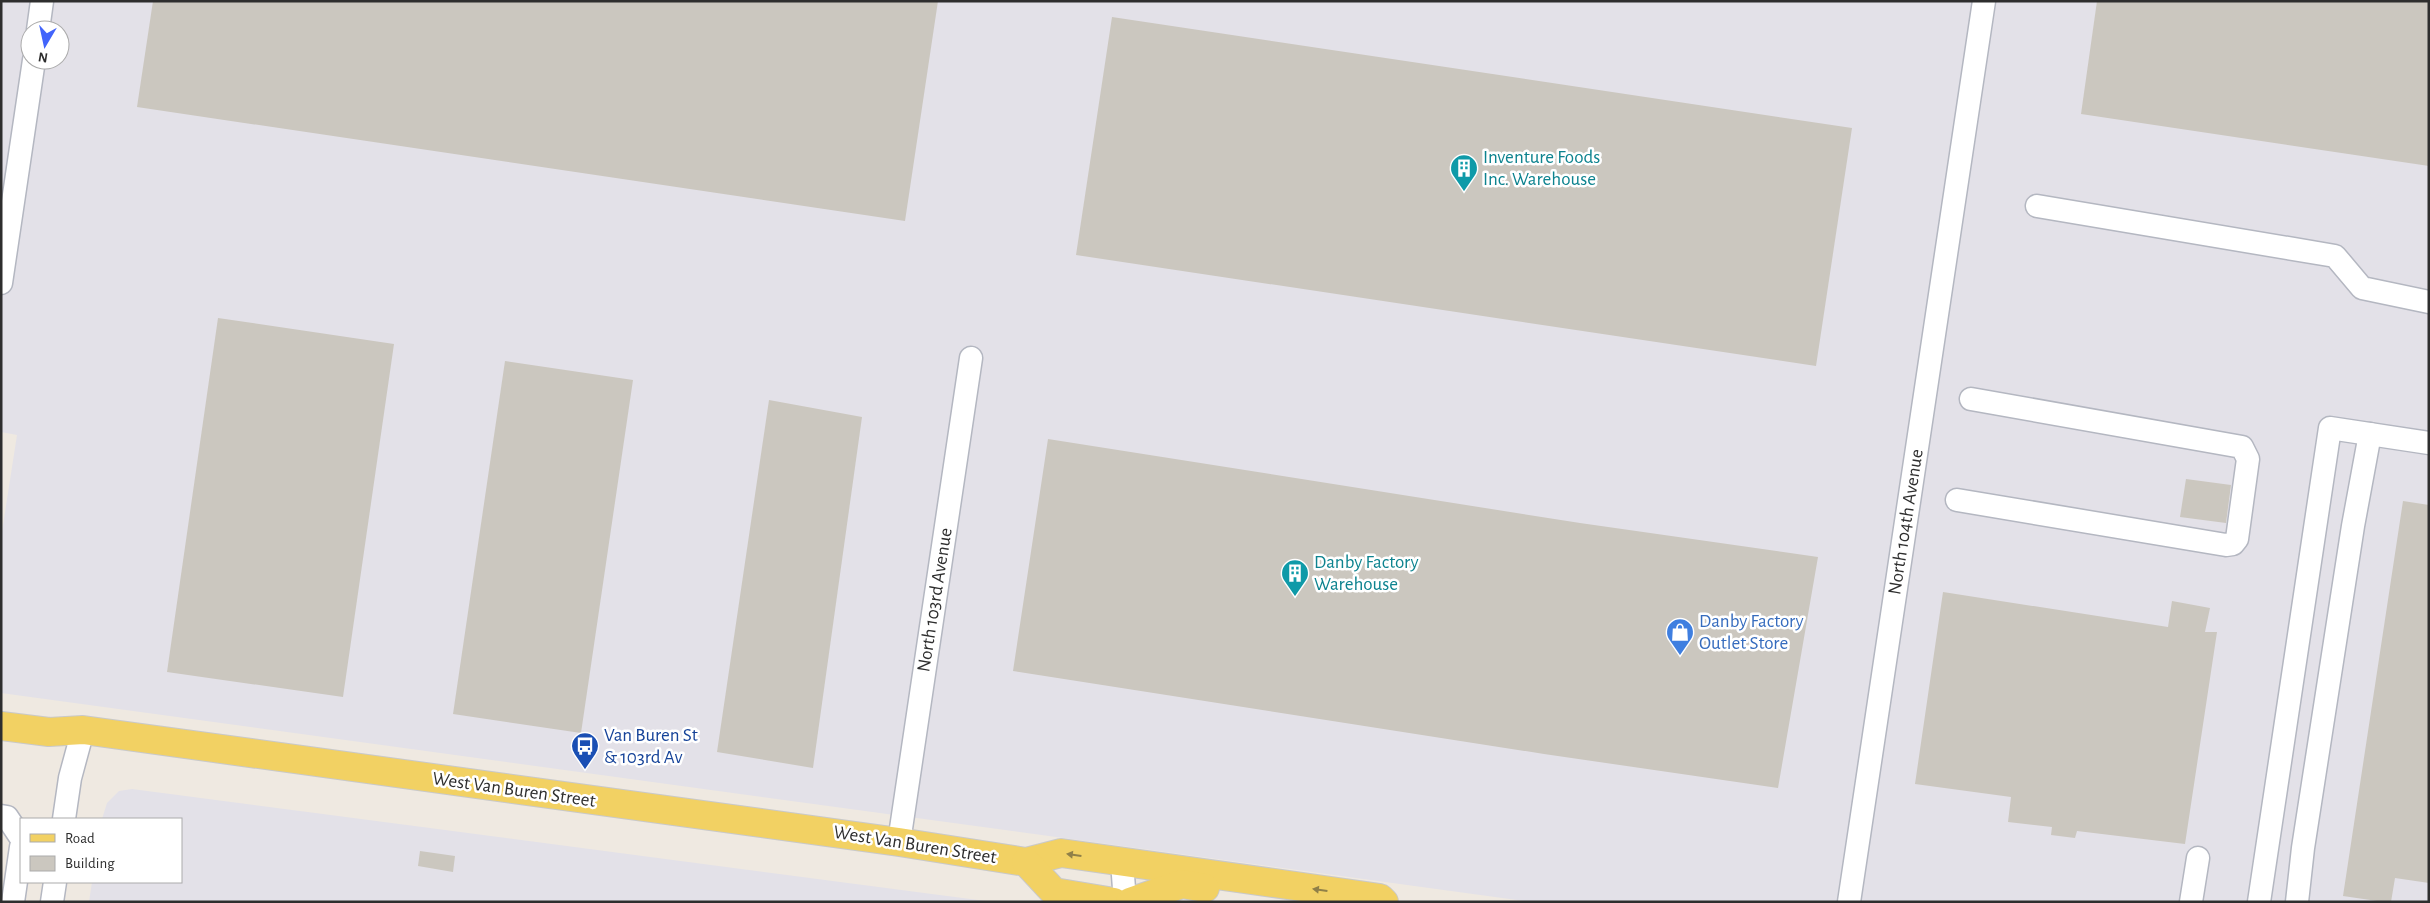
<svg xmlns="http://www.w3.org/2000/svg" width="2430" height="903" font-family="'Alegreya Sans',sans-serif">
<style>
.industrial{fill:#e3e1e8;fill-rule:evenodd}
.building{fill:#cbc7bf}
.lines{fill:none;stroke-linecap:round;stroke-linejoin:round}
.minor-casing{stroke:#b4b7c1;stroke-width:25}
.major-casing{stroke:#c9c9c9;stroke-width:30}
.minor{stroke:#fff;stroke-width:22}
.major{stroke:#f2d163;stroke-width:28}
.oneway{fill:#908048}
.labels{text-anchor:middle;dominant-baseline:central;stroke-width:5;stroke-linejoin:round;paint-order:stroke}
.culture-label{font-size:19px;fill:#0d838f;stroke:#fff;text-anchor:start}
.street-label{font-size:19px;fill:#2e2e2e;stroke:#fff}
.shop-label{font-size:19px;fill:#366cbe;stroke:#fff;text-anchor:start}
.transit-label{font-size:19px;fill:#164399;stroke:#fff;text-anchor:start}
</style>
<rect width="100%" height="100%" fill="#efe9e1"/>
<!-- industrial -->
<g class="industrial">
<path d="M1,1H2429V902H1532L1,693V538L17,435L1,432ZM30,30H60V60H30Z"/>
<path d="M132,789L993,902H89L92,882H181V819H102L107,803L119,791Z"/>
</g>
<!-- building -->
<g class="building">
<path d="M153,1H938L905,221L137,107Z"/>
<path d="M2097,1H2429V166L2081,114Z"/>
<path d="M1112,17L1852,128L1816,366L1076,255Z"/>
<path d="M218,318L394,344L343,697L167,672Z"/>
<path d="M505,361L633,380L581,733L453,714Z"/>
<path d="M769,400L862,417L813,768L717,752Z"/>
<path d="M1048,439L1580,523L1818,557L1778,788L1544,754L1013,671Z"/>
<path d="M2186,479L2231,485L2226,523L2180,517Z"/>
<path d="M2403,501L2429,505V883L2395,878L2391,902H2384L2343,896Z"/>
<path d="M1943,592L2168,627L2172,601L2210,608L2205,632H2217L2185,844L2077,831L2075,838L2051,835L2052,827L2008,822L2011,797L1915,784Z"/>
<path d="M420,851L455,856L453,872L418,866Z"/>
</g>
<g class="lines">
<!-- minor casing -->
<g class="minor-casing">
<g id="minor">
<path d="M38,30L42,1"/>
<path d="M2037,206L2335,256L2362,288L2429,302"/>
<path d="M1,283L34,60"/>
<path d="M1957,500L2226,545L2233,544L2237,539L2248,459L2242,447L1971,399"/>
<path d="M1,816L7,817L21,838"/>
<path d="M64,819L70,778L83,730"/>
<path d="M899,842L971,358"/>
<path d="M1122,862L1125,902"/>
<path d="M13,902L21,847"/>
<path d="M52,902L55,882"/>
<path d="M1849,902L1984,1"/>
<path d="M2191,902L2198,858"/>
<path d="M2259,902L2330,428L2429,443"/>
<path d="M2297,902L2303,848L2353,526L2370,434"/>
</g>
</g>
<!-- major casing -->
<g class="major-casing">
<g id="major">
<path d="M1,726L49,732L83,730L899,842L1026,862L1061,853L1380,898L1384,902"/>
<path d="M1026,862L1054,892L1114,902"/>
<path d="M1130,902L1182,884L1205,888"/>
</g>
</g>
<!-- minor -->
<use href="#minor" class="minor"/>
<!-- major -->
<use href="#major" class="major"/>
</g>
<!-- one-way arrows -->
<defs><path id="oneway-solid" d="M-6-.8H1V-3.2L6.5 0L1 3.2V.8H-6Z" transform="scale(1.25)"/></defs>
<g class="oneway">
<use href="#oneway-solid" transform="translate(1074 855) rotate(-172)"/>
<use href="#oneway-solid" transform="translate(1320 890) rotate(-172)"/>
</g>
<!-- icons -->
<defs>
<g id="building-pin" transform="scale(1.4375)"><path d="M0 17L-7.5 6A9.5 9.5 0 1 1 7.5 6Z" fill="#0f9aa8" stroke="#fff"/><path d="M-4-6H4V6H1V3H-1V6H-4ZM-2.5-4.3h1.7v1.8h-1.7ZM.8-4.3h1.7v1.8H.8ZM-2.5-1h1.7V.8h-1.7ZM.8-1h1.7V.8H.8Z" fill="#fff"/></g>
<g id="shop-pin" transform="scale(1.4375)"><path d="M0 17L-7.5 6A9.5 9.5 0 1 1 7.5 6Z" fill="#3f7fe0" stroke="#fff"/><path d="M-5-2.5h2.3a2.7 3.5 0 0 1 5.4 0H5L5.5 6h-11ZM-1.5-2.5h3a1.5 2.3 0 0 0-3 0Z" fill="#fff"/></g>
<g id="bus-pin" transform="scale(1.4375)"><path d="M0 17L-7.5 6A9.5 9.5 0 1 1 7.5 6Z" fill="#1a4fb4" stroke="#fff"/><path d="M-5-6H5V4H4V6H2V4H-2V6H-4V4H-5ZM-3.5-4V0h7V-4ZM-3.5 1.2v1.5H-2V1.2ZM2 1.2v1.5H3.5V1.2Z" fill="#fff"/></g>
</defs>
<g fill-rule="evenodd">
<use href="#building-pin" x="1464" y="168"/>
<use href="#building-pin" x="1295" y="573"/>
<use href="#shop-pin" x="1680" y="632"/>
<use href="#bus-pin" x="585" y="746"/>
</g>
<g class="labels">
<!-- culture labels -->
<g class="culture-label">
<text x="1483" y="157">Inventure Foods<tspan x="1483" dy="22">Inc. Warehouse</tspan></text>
<text x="1314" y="562">Danby Factory<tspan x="1314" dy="22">Warehouse</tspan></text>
</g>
<!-- street labels -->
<g class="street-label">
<text transform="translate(1906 522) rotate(-81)">North 104th Avenue</text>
<text transform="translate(935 600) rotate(-81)">North 103rd Avenue</text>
<text transform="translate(514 790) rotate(8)">West Van Buren Street</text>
<text transform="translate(915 845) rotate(9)">West Van Buren Street</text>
</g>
<!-- shop labels -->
<g class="shop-label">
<text x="1699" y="621">Danby Factory<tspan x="1699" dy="22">Outlet Store</tspan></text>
</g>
<!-- transit labels -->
<g class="transit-label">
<text x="604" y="735">Van Buren St<tspan x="604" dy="22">&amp; 103rd Av</tspan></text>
</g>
</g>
<!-- border -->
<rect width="2430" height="903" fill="none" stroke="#2e2e2e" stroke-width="5"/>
<!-- legend -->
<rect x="20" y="818" width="162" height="65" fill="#ffffff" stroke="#ababab"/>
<rect x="30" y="834" width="25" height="8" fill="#f2d163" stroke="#ababab"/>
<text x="65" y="843" font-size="15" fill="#2e2e2e">Road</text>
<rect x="30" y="856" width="25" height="15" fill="#cbc7bf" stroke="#ababab"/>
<text x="65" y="868" font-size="15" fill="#2e2e2e">Building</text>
<!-- north arrow -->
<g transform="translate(45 45) rotate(189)"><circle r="24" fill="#ffffff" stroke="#ababab"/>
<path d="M0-4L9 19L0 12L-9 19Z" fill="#4264fb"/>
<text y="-8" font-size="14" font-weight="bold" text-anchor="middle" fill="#2e2e2e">N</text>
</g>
</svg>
